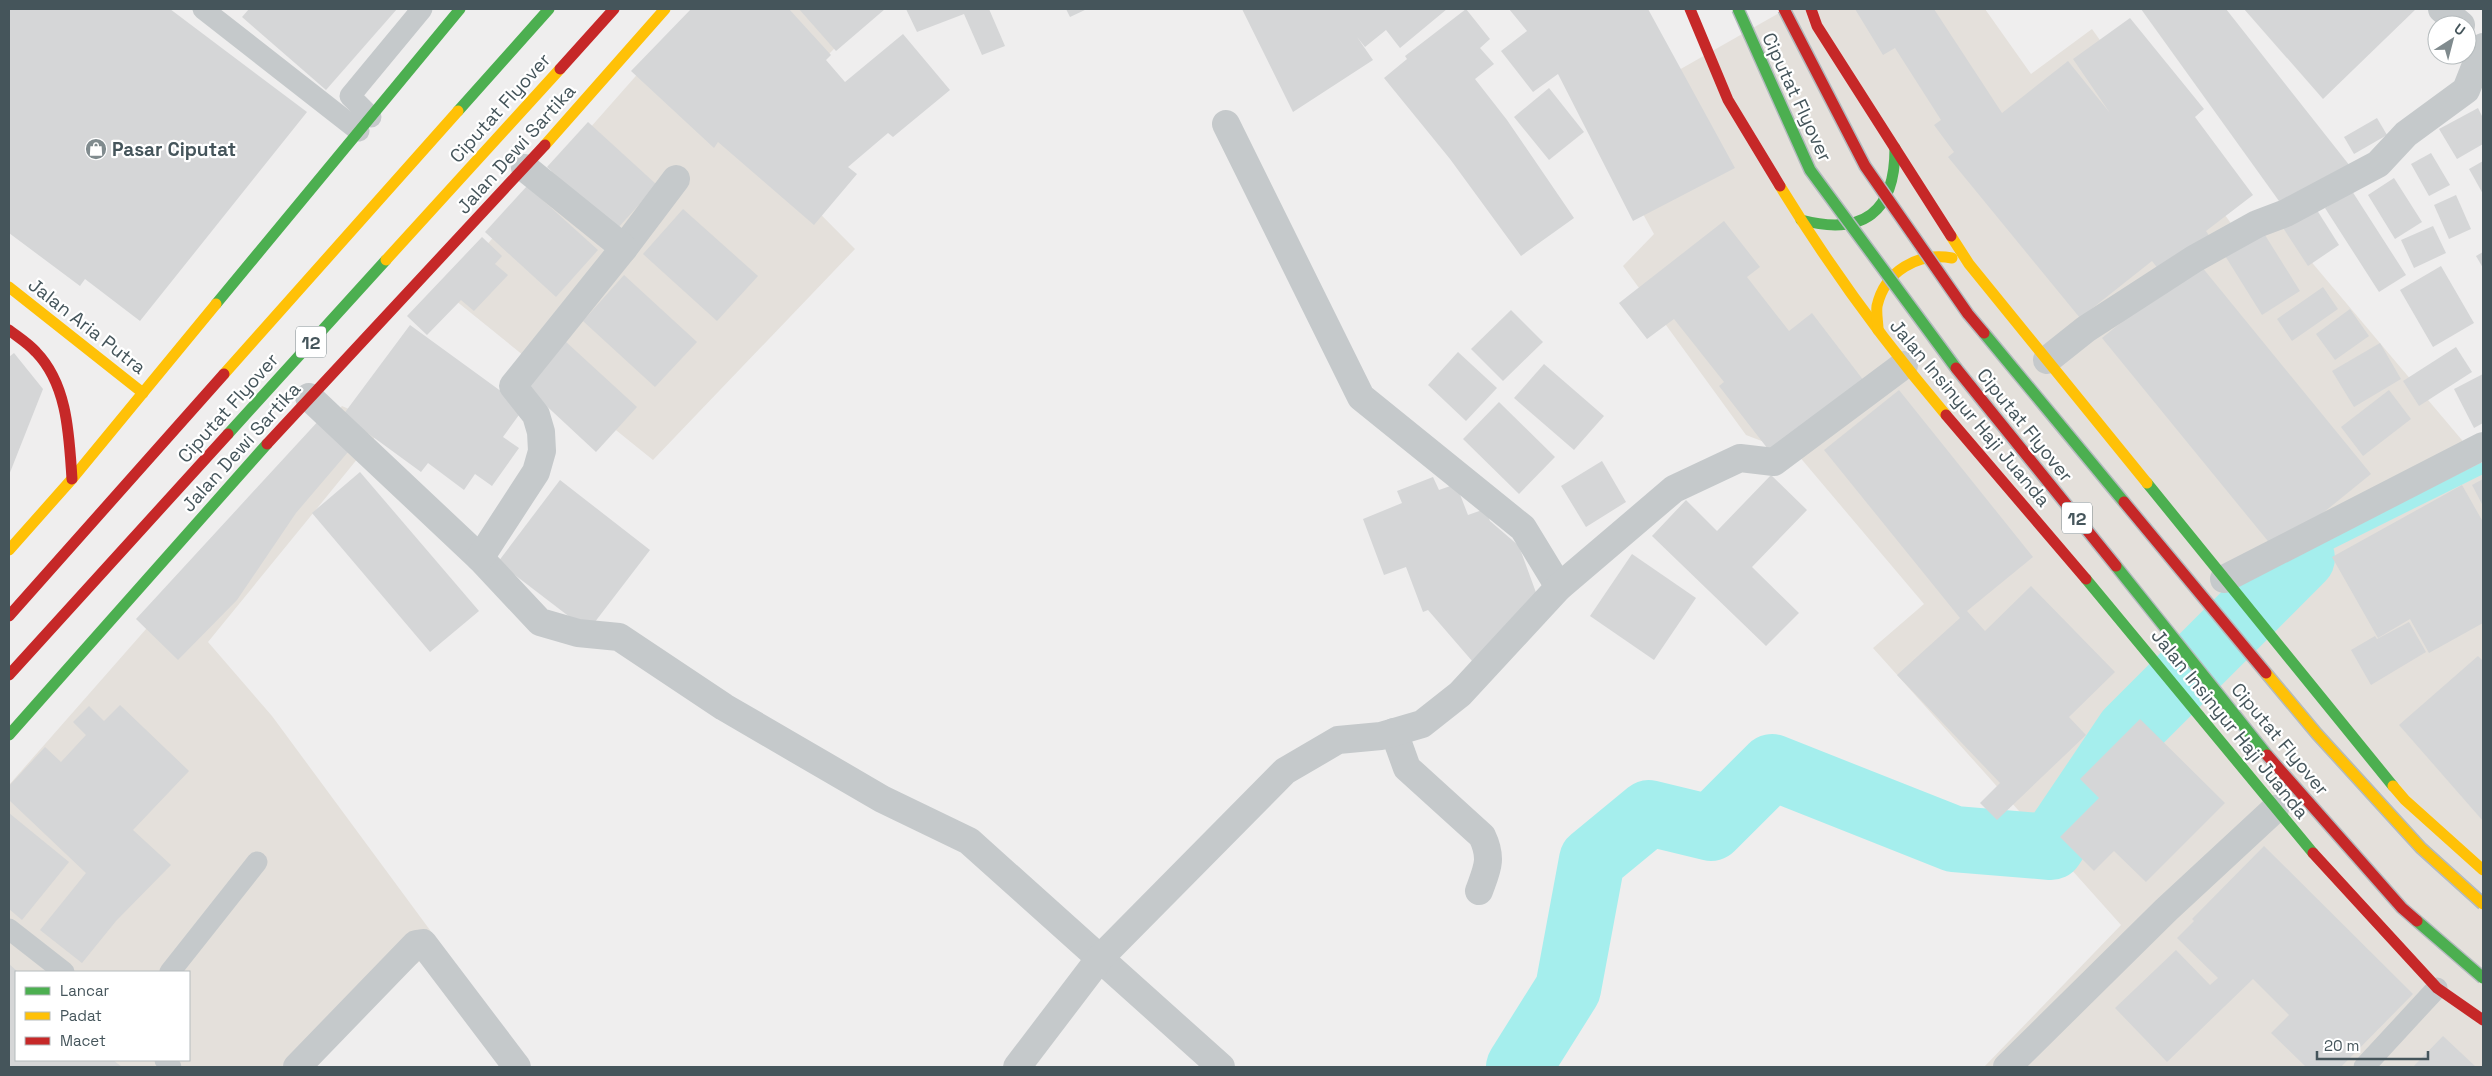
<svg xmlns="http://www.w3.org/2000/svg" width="2492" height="1076" font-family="'Space Grotesk',sans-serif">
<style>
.commercial{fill:#e4e0db;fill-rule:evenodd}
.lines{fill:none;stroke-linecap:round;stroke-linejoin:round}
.stream{stroke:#a5eeed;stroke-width:11}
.river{stroke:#a5eeed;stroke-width:66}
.building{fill:#d5d6d7}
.lane{stroke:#c5c9cb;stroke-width:21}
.street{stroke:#c5c9cb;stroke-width:28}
.fast{stroke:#4caf50;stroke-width:11}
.slow{stroke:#ffc107;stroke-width:11}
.jam{stroke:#c62828;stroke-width:11}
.fast-bridge-casing{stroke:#b3babe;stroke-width:14;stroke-linecap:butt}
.slow-bridge-casing{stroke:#b3babe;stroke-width:14;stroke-linecap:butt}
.jam-bridge-casing{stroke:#b3babe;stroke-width:14;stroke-linecap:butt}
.fast-bridge{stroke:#4caf50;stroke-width:11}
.slow-bridge{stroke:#ffc107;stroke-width:11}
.jam-bridge{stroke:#c62828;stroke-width:11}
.labels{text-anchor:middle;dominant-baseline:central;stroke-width:4.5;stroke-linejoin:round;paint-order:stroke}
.shield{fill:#fff;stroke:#7d888c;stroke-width:1}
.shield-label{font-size:18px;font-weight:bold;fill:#45555b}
.street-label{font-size:19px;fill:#45555b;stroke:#fff}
.poi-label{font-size:19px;font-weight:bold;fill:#45555b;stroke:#fff;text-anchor:start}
</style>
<rect width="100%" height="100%" fill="#efeeee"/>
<!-- commercial -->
<g class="commercial">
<path d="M695,9H873L746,139L855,249L653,460L445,292Z"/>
<path d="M1786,9H1985L2031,74L2092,29L2235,229L2265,207L2483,465V1067H1984L2121,925L1873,648L1924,604L1798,455L1746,435L1623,266L1654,234L1591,120Z"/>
<path d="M342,406L385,425L208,642L272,716L441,945L282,1067H9V785ZM16,972H189V1060H16Z"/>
</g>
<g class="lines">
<!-- stream -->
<path class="stream" d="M2302,558L2483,468"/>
<!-- river -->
<path class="river" d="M1519,1067L1568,989L1592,860L1649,813L1711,828L1772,767L1954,839L2051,847L2129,731L2302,558"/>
</g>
<!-- building -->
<g class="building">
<path d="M9,9H170L307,112L140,321L85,279L80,286L9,233Z"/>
<path d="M249,9H397L326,90L242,17Z"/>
<path d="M691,9H789L831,55L826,60L845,82L903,34L950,90L893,137L888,133L848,167L857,174L814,225L718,142L714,148L631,71Z"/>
<path d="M799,9H885L836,51Z"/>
<path d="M906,9H989L1005,46L982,55L964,14L917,32Z"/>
<path d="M1066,9H1087L1070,17Z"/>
<path d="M1242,9H1447L1400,48L1386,30L1365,47L1357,37L1373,60L1293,112Z"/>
<path d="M1466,9L1490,39L1480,48L1494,64L1475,79L1507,120L1574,218L1521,256L1450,159L1384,78L1407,59L1405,56Z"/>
<path d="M1509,9H1648L1735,168L1633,221L1558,74L1533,92L1501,51L1527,31Z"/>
<path d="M1855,9H1934L2002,113L2068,61L2110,113L2073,59L2130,18L2204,109L2195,117L2253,195L2206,231L2210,237L2163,275L2152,261L2080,318L1948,157L1954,152L1934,125L1941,120L1895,48L1883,55Z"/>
<path d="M2141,9H2226L2350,166L2284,208Z"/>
<path d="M2244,9H2416L2323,99Z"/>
<path d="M1549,88L1584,132L1549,160L1514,117Z"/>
<path d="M2478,108L2483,118V144L2457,159L2439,129Z"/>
<path d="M2377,118L2387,135L2354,154L2344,137Z"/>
<path d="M588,122L657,185L616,230L547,167Z"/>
<path d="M2431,153L2450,185L2429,196L2411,164Z"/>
<path d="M2483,161V194L2469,169Z"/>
<path d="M2394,178L2422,222L2395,239L2368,195Z"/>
<path d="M527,186L598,250L556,297L485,232Z"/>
<path d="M2352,191L2406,275L2379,292L2325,208Z"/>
<path d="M2456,195L2471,229L2449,239L2434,205Z"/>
<path d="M2315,207L2339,245L2308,266L2283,228Z"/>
<path d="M683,209L758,276L717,321L643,254Z"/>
<path d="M1724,221L1760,267L1747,277L1789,331L1812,313L1864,381L1771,453L1719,386L1724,382L1674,319L1647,339L1619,303Z"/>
<path d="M2433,226L2446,253L2414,268L2401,240Z"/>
<path d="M2260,227L2300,291L2262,315L2222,251Z"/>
<path d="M482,237L502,256L495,264L508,275L474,311L461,300L427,335L407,316Z"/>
<path d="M2483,252V268L2476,256Z"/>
<path d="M2197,261L2371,474L2276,551L2102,338Z"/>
<path d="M2441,266L2474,323L2433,347L2400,290Z"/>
<path d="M624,275L697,342L655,387L583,321Z"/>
<path d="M2323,287L2338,309L2292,341L2277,319Z"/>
<path d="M2350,309L2369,336L2335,360L2316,334Z"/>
<path d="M1511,310L1543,342L1503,381L1471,349Z"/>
<path d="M410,325L524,408L503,437L519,448L492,486L475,474L464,490L428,463L421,472L343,415Z"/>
<path d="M565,341L637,407L596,452L524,385Z"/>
<path d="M2380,343L2401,379L2354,407L2332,371Z"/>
<path d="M2456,347L2472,372L2419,406L2403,381Z"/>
<path d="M1458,352L1497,388L1466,421L1428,385Z"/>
<path d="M14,353L43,389L9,475V357Z"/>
<path d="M1544,364L1604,416L1574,450L1514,398Z"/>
<path d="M2483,374V423L2474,428L2454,389Z"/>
<path d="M1899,390L2033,557L1967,611L1985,631L2031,586L2115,672L2069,717L2086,735L1997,820L1980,803L2000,783L1897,675L1960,618L1824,450Z"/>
<path d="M2389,390L2411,419L2363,456L2341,427Z"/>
<path d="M1499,402L1555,457L1519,494L1463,439Z"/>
<path d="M321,418L354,445L296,513L237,600L178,660L136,619Z"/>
<path d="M1602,461L1626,502L1586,527L1561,486Z"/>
<path d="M360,472L479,611L430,652L312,513Z"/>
<path d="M1771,475L1807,510L1752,567L1799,613L1766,646L1652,536L1686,500L1717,531Z"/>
<path d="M1433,477L1439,490L1456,484L1468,515L1485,509L1490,521L1519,546L1538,598L1479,669L1428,610L1423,612L1406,567L1384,575L1363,519L1402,503L1397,491Z"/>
<path d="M2483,479V506L2472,485Z"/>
<path d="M560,480L650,550L588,631L498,562Z"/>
<path d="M2462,485L2483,522V623L2429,653L2410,619L2378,638L2332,557Z"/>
<path d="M1632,554L1696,598L1654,660L1590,616Z"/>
<path d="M2409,622L2426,652L2371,685L2351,650L2375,636L2377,639Z"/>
<path d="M2478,656L2483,661V821L2399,725Z"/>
<path d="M120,705L189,771L133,830L171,865L116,921L82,963L40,930L86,873L9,800V786L45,747L61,762L86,735L73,722L89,706L104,721Z"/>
<path d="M2140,719L2225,803L2146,882L2114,851L2094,871L2060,837L2099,798L2080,779Z"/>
<path d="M9,813L69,862L22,920L9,909Z"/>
<path d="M2264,846L2413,994L2341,1067H2306L2271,1033L2289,1015L2253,979L2167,1062L2115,1008L2176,950L2210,985L2218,978L2177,938L2194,921L2192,919Z"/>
<path d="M9,964L18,972H16V1060H113L122,1067H9Z"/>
<path d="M2443,1036L2476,1067H2413Z"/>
</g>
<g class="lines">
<!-- lane -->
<g class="lane">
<path d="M203,9L359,131"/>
<path d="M371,117L350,96L422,9"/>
<path d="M9,929L64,972"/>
<path d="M170,972L257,862"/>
<path d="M165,1060L171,1067"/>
<path d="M2364,1067L2437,988"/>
</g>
<!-- street -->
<g class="street">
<path d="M2442,9L2461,25"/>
<path d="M1226,124L1361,397L1523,528L1559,587"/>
<path d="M624,248L676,179"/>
<path d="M2047,360L2086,329L2194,259L2257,224L2286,213L2378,164L2406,134L2466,90L2483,47"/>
<path d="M309,397L480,558L540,622L578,633L619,637L724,707L882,799L969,841L1221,1067"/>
<path d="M480,558L536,472L542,451L541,432L536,415L513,386L624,248L525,168"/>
<path d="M2224,579L2483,446"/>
<path d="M1394,732L1407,768L1482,836C1493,859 1487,869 1479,891"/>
<path d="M297,1067L416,944L423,943L517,1067"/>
<path d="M1017,1067L1100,958L1285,771L1338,740L1381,736L1422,724L1460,694L1559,587L1674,489L1740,458L1774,462L1904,365"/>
<path d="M2007,1067L2166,910L2275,809"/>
</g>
<!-- fast -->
<g class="fast">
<path d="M458,111L549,9"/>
<path d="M1801,220C1863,236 1895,213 1895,148"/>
<path d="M216,304L460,9"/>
<path d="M228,434L386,260"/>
<path d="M2147,483L2393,786"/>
<path d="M2086,579L2313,853"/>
<path d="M9,735L267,444"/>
</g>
<!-- slow -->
<g class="slow">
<path d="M545,145L665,9"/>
<path d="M1780,186C1829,266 1885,343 1946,415"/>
<path d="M1951,236L1969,264L2147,483"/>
<path d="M386,260L560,69"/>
<path d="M9,287L143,393"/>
<path d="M1878,330C1878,322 1876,314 1877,306C1885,271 1918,252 1952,258"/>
<path d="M224,374L458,111"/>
<path d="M9,550L72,479L216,304"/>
<path d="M2393,786L2405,800L2483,870"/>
</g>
<!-- jam -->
<g class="jam">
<path d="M1690,9L1728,100L1780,186"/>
<path d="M1811,9L1817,26L1951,236"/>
<path d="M560,69L614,9"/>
<path d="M9,330C18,337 28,343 36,352C68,385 69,436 72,479"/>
<path d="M1946,415L2086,579"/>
<path d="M267,444L545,145"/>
<path d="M9,616L224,374"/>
<path d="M9,675L228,434"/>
<path d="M2313,853L2437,988L2483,1020"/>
</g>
<!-- fast-bridge casing -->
<g class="fast-bridge-casing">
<g id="fast-bridge">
<path d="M1738,9L1810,170L1956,368"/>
<path d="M1984,333L2124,502"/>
<path d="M2116,566L2267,755"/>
<path d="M2417,921L2483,978"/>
</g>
</g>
<!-- slow-bridge casing -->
<g class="slow-bridge-casing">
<path id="slow-bridge" d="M2266,673L2317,734L2421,848L2483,904"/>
</g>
<!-- jam-bridge casing -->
<g class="jam-bridge-casing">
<g id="jam-bridge">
<path d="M1784,9L1865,166L1968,314L1984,333"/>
<path d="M1956,368L2116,566"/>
<path d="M2124,502L2266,673"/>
<path d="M2267,755L2402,908L2417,921"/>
</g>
</g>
<!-- fast-bridge -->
<use href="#fast-bridge" class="fast-bridge"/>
<!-- slow-bridge -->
<use href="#slow-bridge" class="slow-bridge"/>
<!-- jam-bridge -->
<use href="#jam-bridge" class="jam-bridge"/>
</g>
<!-- icons -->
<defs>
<g id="shop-disc" transform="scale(1.125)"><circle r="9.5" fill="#808b8e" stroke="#fff"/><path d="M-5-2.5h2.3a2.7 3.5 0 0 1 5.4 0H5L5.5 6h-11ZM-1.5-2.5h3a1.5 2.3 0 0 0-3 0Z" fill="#fff"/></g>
</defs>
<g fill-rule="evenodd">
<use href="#shop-disc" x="96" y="149"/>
</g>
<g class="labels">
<!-- shield labels -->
<g class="shield">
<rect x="296" y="326.5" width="30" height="31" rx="4"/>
<rect x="2062" y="502.5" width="30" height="31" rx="4"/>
</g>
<g class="shield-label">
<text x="311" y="342">12</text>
<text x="2077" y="518">12</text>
</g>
<!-- street labels -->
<g class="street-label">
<text transform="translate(1797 97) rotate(65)">Ciputat Flyover</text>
<text transform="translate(500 108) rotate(-48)">Ciputat Flyover</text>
<text transform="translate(516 149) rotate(-48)">Jalan Dewi Sartika</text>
<text transform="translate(87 326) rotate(38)">Jalan Aria Putra</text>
<text transform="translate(228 408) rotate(-48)">Ciputat Flyover</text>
<text transform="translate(1970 413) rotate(50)">Jalan Insinyur Haji Juanda</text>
<text transform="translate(2025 425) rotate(51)">Ciputat Flyover</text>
<text transform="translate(241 447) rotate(-48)">Jalan Dewi Sartika</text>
<text transform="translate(2230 724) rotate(51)">Jalan Insinyur Haji Juanda</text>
<text transform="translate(2280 739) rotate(50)">Ciputat Flyover</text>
</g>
<!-- poi labels -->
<g class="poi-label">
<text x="112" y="149">Pasar Ciputat</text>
</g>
</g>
<!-- border -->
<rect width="2492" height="1076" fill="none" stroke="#45555b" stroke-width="20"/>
<!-- legend -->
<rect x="15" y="971" width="175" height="90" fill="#ffffff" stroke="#b5bbbd"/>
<rect x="25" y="987" width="25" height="8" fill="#4caf50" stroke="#b5bbbd"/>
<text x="60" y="996" font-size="15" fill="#45555b">Lancar</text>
<rect x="25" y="1012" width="25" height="8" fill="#ffc107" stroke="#b5bbbd"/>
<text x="60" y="1021" font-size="15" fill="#45555b">Padat</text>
<rect x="25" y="1037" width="25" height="8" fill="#c62828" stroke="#b5bbbd"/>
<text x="60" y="1046" font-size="15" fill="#45555b">Macet</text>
<!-- north arrow -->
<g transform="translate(2452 40) rotate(36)"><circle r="24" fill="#ffffff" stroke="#b5bbbd"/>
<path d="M0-4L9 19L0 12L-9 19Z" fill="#808b8e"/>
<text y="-8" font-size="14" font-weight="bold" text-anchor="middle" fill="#45555b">U</text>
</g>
<!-- scale -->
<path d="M2317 1051v8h111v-8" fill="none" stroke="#45555b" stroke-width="2.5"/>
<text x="2324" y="1051" font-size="15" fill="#45555b" stroke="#ffffff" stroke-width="4" paint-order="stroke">20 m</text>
</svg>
